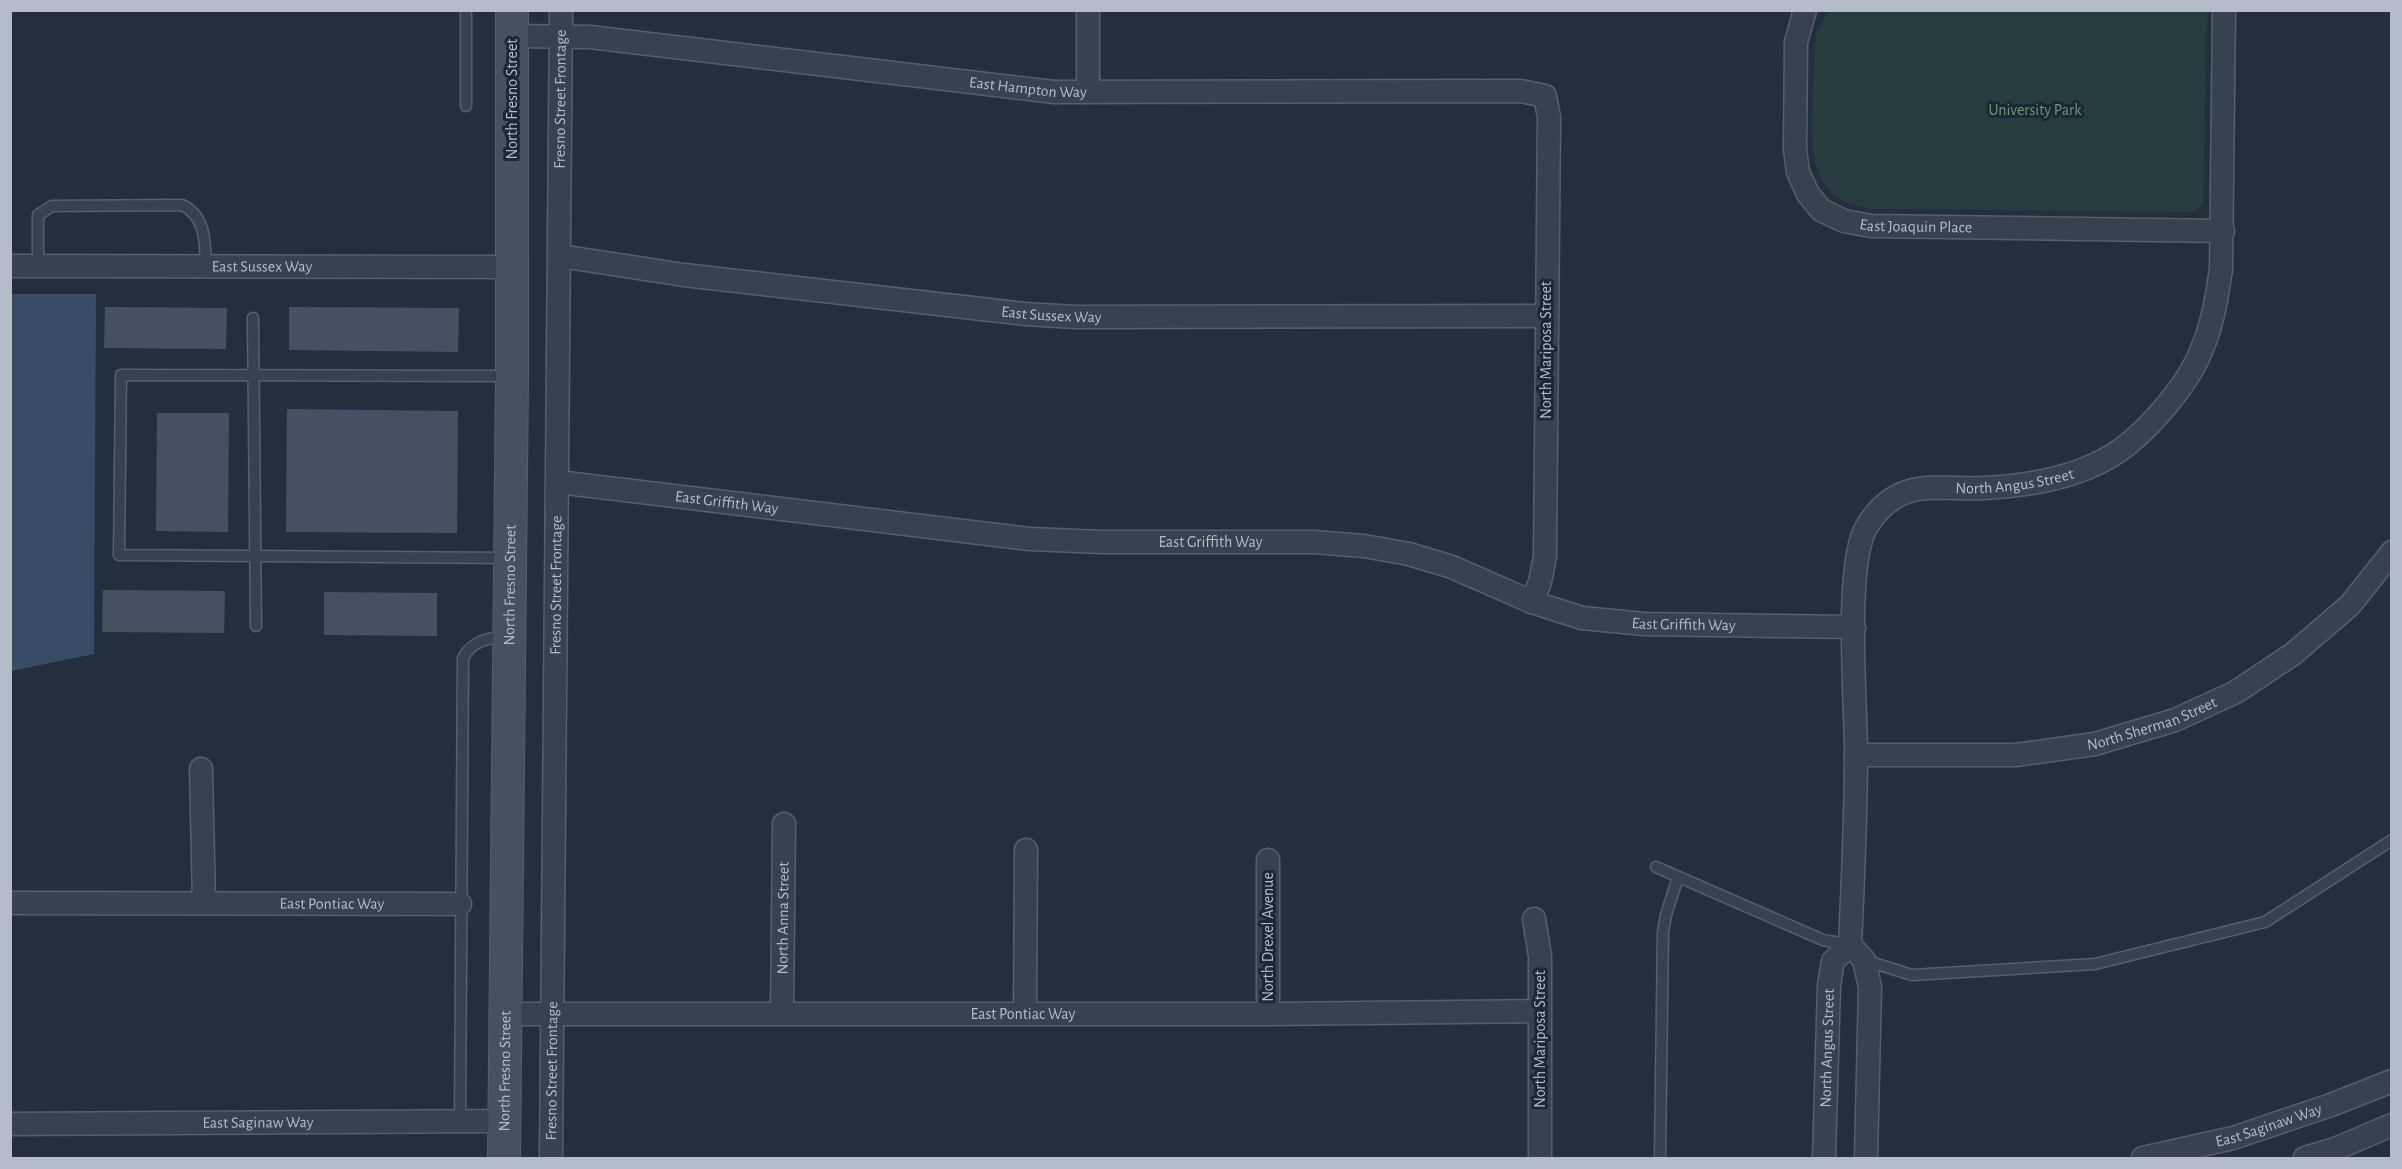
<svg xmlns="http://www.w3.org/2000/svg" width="2402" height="1169" font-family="'Alegreya Sans',sans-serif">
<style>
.green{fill:#263c3f}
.water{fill:#394c67}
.building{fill:#455162}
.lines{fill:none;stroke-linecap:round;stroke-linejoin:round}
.lane-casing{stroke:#565f6c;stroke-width:13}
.street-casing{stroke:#565f6c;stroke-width:25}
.secondary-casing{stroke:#565f6c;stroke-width:34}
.lane{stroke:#38414e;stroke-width:10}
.street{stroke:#38414e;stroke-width:22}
.secondary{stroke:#465061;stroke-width:32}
.labels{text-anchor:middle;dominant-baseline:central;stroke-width:6;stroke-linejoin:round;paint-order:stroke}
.street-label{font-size:16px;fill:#b4bcc9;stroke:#1d2633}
.park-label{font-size:16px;fill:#6b9a76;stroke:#1d2633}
</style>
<rect width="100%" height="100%" fill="#242f3e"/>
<!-- green -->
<path class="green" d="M1829,10L2207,11L2203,204L2195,212L1869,209C1859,206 1847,204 1838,198C1826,190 1816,173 1814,159C1810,124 1815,78 1815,42L1817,31Z"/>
<!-- water -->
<path class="water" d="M11,294H96L94,654L11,671Z"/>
<!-- building -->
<g class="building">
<path d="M105,307L227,308L226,349L104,348Z"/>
<path d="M289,307L459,308L458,352L289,350Z"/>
<path d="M287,409L458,411L457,533L286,532Z"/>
<path d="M157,413H229L228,532L156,531Z"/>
<path d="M103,590L225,591L224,633L102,632Z"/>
<path d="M324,592L437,593V636L324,635Z"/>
</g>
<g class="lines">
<!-- lane casing -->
<g class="lane-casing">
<g id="lane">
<path d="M466,10V106"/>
<path d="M38,266V215L52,206L182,205C206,216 205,243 206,266"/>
<path d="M253,318L256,626"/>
<path d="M508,558L119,555L121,375L509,376"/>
<path d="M1656,867L1823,940L1850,945"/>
<path d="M1864,960L1912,975L2095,964L2265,922L2392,840"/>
<path d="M460,1121L463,658C472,641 488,638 506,636"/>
<path d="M1660,1158L1663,932L1666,915L1678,877"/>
</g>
</g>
<!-- street casing -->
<g class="street-casing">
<g id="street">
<path id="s1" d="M1805,10L1796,42L1795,149L1798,172L1808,194L1821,210L1844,221L1871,226L2223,231"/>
<path id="s2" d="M512,36L590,37L1054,92L1521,91L1545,96L1549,117L1545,556L1540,582L1532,602"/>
<path d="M1088,92V10"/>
<path id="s3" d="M560,256L684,275L1025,314L1075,317L1546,316"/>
<path id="s4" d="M10,266L513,267"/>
<path id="s5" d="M558,482L1030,539L1102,542H1313L1364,546L1409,554L1452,567L1532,602L1582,618L1644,624L1854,627"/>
<path id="s6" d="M1856,755H2016L2095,744L2175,720L2236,692L2293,654L2350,605L2392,552"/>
<path d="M201,769L204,902"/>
<path id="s7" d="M10,903L460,904"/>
<path d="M1534,919L1540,956V1158"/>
<path d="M1850,945L1864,960L1870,987L1866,1158"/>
<path id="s8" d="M505,1014H1268L1540,1011"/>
<path id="s9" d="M782,1014L784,824"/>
<path d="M1025,1014L1026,850"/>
<path d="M1268,1014V860"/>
<path id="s10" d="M10,1124L504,1121"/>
<path id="s11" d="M551,1158L561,10"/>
<path id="s12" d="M1824,1158L1829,985L1833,961L1850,945C1853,881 1856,817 1856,753C1856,704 1844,563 1867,526C1898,476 1936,490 1984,488C2024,486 2069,479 2104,460C2141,441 2187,387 2202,349C2213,323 2217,296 2221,269L2224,10"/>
<path id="s13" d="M2143,1158L2233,1138L2331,1105L2392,1081"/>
<path d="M2305,1158L2335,1149L2392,1125"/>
</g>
</g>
<!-- secondary casing -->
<g class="secondary-casing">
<g id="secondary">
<path id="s14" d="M504,1158L512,376V10"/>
</g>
</g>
<!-- lane -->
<use href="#lane" class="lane"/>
<!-- street -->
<use href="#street" class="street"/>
<!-- secondary -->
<use href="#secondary" class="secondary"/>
</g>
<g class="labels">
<!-- street labels -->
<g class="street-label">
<text stroke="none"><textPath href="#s2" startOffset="519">East Hampton Way</textPath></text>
<text transform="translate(512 99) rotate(-90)">North Fresno Street</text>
<text stroke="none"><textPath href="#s11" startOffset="1059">Fresno Street Frontage</textPath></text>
<text stroke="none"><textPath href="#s1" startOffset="306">East Joaquin Place</textPath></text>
<text stroke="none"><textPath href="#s4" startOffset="252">East Sussex Way</textPath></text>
<text stroke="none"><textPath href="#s3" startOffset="495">East Sussex Way</textPath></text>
<text transform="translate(1546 350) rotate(-90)">North Mariposa Street</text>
<text stroke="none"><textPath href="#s12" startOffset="804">North Angus Street</textPath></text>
<text stroke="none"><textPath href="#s5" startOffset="170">East Griffith Way</textPath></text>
<text stroke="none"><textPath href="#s5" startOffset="656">East Griffith Way</textPath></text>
<text stroke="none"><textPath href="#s14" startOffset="573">North Fresno Street</textPath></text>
<text stroke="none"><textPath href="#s11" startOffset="573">Fresno Street Frontage</textPath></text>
<text stroke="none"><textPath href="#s5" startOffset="1142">East Griffith Way</textPath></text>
<text stroke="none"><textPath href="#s6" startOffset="300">North Sherman Street</textPath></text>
<text stroke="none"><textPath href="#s7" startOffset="322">East Pontiac Way</textPath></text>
<text stroke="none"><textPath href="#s9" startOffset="96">North Anna Street</textPath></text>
<text transform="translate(1268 937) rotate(-90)">North Drexel Avenue</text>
<text stroke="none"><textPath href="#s8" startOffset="518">East Pontiac Way</textPath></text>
<text transform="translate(1540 1039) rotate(-90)">North Mariposa Street</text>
<text stroke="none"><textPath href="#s12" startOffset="110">North Angus Street</textPath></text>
<text stroke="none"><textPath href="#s14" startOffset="87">North Fresno Street</textPath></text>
<text stroke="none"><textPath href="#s11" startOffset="87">Fresno Street Frontage</textPath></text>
<text stroke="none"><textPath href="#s10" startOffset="248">East Saginaw Way</textPath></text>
<text stroke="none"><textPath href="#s13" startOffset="130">East Saginaw Way</textPath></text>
</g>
<!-- park labels -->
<g class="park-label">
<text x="2035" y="110">University Park</text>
</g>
</g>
<!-- border -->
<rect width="2402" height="1169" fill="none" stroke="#b4bcc9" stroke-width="24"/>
</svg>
